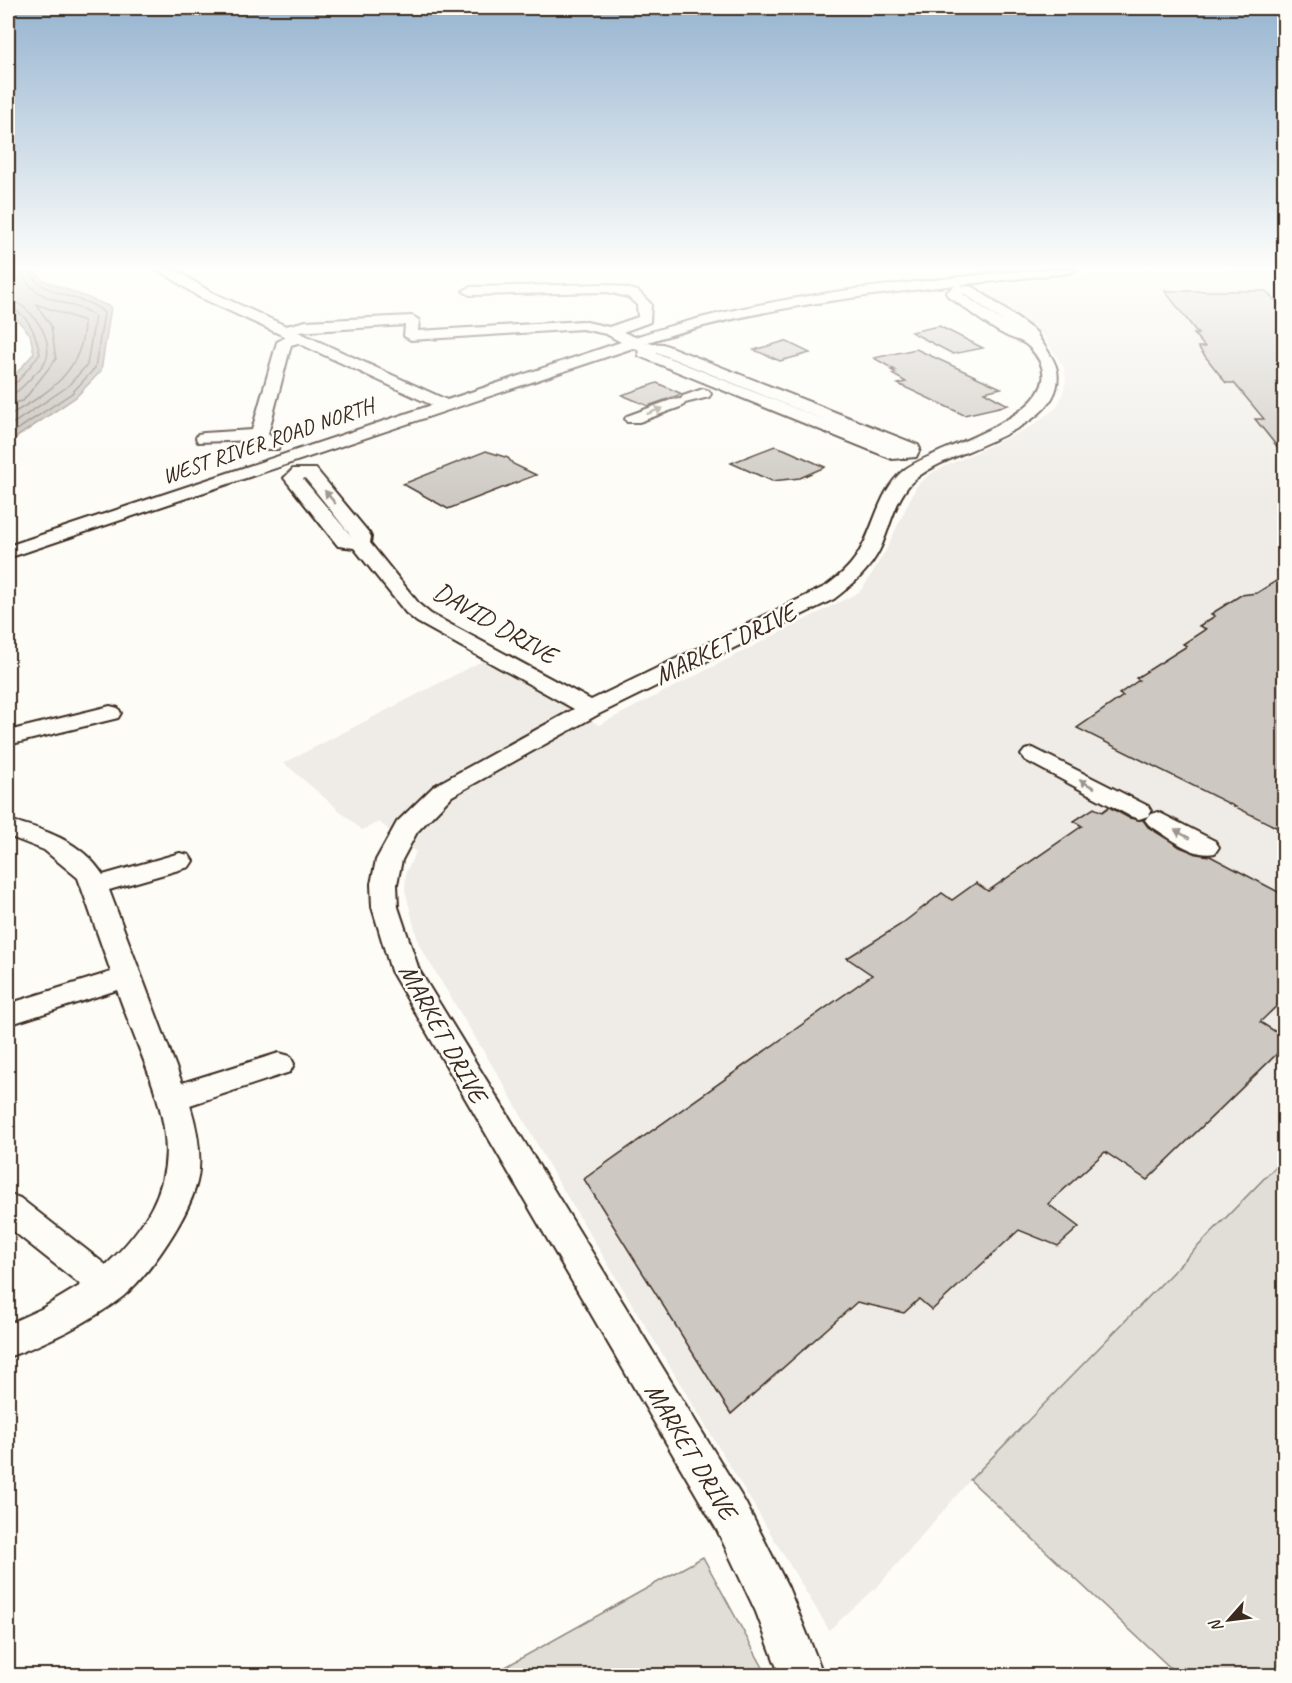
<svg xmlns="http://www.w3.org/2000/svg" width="1292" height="1683" font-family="Caveat,sans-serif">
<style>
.built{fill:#efece7}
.green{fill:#e1ded7;stroke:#8e847a;stroke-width:1.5}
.water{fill:#bbb4ad;stroke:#887d74;stroke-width:1.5}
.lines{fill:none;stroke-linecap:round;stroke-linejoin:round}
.shore{stroke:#6e6157;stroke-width:1.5}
.building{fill:#cdc8c2;stroke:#3b2a1e;stroke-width:1.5}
.minor-casing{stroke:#3b2a1e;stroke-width:4}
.minor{fill:#fdfcf7;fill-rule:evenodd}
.oneway{fill:#9c938a}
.labels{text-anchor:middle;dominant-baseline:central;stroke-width:5;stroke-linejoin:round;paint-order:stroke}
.far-street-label{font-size:22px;fill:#3b2a1e;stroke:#fdfcf7}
.street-label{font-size:26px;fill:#3b2a1e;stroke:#fdfcf7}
</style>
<rect width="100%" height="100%" fill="#fdfcf7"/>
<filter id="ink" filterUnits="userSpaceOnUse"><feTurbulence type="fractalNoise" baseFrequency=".0167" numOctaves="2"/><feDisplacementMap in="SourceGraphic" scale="12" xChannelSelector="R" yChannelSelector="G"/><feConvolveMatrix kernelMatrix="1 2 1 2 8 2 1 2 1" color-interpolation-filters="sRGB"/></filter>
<g filter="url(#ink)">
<!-- built -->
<path class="built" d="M1149,269H1284V1158L970,1480L878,1586L829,1630L553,1173L507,1090L419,945L405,890L406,872L416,852L379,822L362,830L284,763L484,660L599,725L859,592L865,585L886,550L917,485L933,472L1032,426L1057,407L1062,396L1066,382L1064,368L1044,336L986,297L984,291L994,286Z"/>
<!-- green -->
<g class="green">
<path d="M1284,1158V1675H1178L970,1480Z"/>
<path d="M703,1557L767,1675H491Z"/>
</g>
<!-- water -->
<path class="water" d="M8,269H32L43,280L111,307L101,371L76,397L8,443V383L34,353L30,334L8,310Z"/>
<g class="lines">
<!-- shore -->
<g class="shore">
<path d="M8,299C29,305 52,334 47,357C45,366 36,372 30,379C23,386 18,393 8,395"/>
<path d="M8,307C29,313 36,335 40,354L18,381L8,387"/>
<path d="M8,404L23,401L56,359L51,326L36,304L84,321C84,372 48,393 8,416"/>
<path d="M8,427L67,387L87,365L95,317L87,311C62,300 29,299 21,269"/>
<path d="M8,436L72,393L95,368L104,313C87,294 43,300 28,269"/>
</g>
</g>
<!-- building -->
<g class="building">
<path d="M1165,291H1266L1284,310V455L1255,419H1264L1234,383H1226L1198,347H1205L1194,334H1198Z"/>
<path d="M939,326L983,348L953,354L911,332Z"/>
<path d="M785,341L810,353L780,361L754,350Z"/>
<path d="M916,349L1001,388L984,392L1008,405L964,415L898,384L906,382L892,374L896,373L891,370H895L874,358Z"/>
<path d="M657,383L682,394L648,406L622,395Z"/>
<path d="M775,446L784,449L825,467L800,478L772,481L731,463Z"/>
<path d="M486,451L508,458L513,464L536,475L448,509L403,484Z"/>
<path d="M1284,576V831L1077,728L1123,696L1119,694L1139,680L1136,678L1187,646L1183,644L1206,629L1199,626L1215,616L1211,614L1241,595L1257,593Z"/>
<path d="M1109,807L1129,818L1143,820L1148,827L1180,847L1197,854L1210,856L1284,895V999L1260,1022L1284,1037V1047L1147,1180L1105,1152L1048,1204L1079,1227L1058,1246L1019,1230L932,1310L919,1299L904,1313L857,1302L731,1414L584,1179L872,975L847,958L900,925L942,893L952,900L976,883L988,891L1082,826L1074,821L1094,808L1102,812Z"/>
</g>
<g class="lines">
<!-- minor casing -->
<g class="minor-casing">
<g id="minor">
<path d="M158,269H174L209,291L286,326L306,321L412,316L419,320L418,331L582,321L609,327L638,317L637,305L628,297L607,292L470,295L463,291L470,287L607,284L638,291L651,304L650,322L623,332L635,337C729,306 827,291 926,281C976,275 1026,269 1076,269L1070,273L958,285L974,287L1036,332C1040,342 1054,356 1057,370C1068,433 943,448 911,483C894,502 890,528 880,549C870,570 852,585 834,599L599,714L452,796L417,832L402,860L397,884L398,907L419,970L745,1502L788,1587L824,1676H780L756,1612L717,1530L391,971L372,907L371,884L376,860L397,822L434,786L574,709L417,622L406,613L354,548L338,546L284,478L293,469H316L369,533L371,537L370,543L420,605L431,614L591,700L826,586C837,578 848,569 856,557C875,530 877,492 904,470C935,445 1091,410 1029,347C1021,339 1014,340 1005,335C985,325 967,309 948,296L946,293L955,285C850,297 746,310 645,343L663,344L918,445L920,449L916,457L892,459L639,356L638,349L633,348L8,558V546L432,405L298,343L291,345L268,434L280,445L278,449H266L255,440L198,442L196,438L198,434L204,433L252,430L277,342L286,337L199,297ZM963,294H965L1005,323ZM405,325L404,336L411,340L582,329L606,334L621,342L447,400L298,332ZM654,352H656L837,425ZM305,478L352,537L303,479Z"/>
<path d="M703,389L709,391L711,394L709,397L685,403L683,406L639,422H627L625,419L627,416L671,400L681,399L683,396Z"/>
<path d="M110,706L118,708L121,713L118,718L8,745V731Z"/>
<path d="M1033,748L1148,806L1151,811L1148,816L1139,819L1130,816L1025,760L1021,755L1025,750Z"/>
<path d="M1158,812L1215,841L1219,847L1215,853C1193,858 1168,836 1149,825L1145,820L1149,815Z"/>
<path d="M8,820C44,829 81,841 103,875L180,853L189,855L193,861L189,867L109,890L182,1083L279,1053L290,1056L294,1064L290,1072L190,1105C197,1128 202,1153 198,1177C192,1213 149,1276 121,1298C88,1323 47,1343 8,1357V1324L41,1309L81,1285L8,1227V1194L20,1198L106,1265C209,1168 156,1102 117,990L8,1025V1004L111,972L78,878L44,850L8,836Z"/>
</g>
</g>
<!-- minor -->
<use href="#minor" class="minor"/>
</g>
<!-- one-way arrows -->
<defs><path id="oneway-solid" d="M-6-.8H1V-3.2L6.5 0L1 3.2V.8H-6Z" transform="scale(1.5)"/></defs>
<g class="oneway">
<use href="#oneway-solid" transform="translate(655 411) rotate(-20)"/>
<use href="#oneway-solid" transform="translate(330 497) rotate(-129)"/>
<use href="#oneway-solid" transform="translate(1087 784) rotate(-153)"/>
<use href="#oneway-solid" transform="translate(1182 834) rotate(-151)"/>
</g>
</g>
<!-- sky -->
<linearGradient id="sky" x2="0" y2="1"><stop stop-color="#96b4d0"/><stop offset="0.53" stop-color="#fefefb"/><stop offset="1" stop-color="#fefefb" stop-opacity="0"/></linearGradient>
<rect width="1292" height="505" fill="url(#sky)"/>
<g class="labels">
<!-- far-street labels -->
<g class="far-street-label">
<text transform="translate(268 441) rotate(-19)">WEST RIVER ROAD NORTH</text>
</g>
<!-- street labels -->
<g class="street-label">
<text transform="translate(495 623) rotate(30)">DAVID DRIVE</text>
<text transform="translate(725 644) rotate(-26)">MARKET DRIVE</text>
<text transform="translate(443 1033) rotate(61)">MARKET DRIVE</text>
<text transform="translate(691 1451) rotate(59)">MARKET DRIVE</text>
</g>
</g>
<!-- margin -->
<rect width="1292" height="1683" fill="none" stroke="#fdfcf7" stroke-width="30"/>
<rect x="15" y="15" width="1262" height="1653" fill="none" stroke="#3b2a1e" stroke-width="2" filter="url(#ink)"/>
<!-- north arrow -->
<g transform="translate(1229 1620) rotate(242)" stroke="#fdfcf7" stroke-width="4.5" paint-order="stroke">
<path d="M0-4.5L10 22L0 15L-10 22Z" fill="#3b2a1e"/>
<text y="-9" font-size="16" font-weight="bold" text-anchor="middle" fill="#3b2a1e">N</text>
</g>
</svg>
